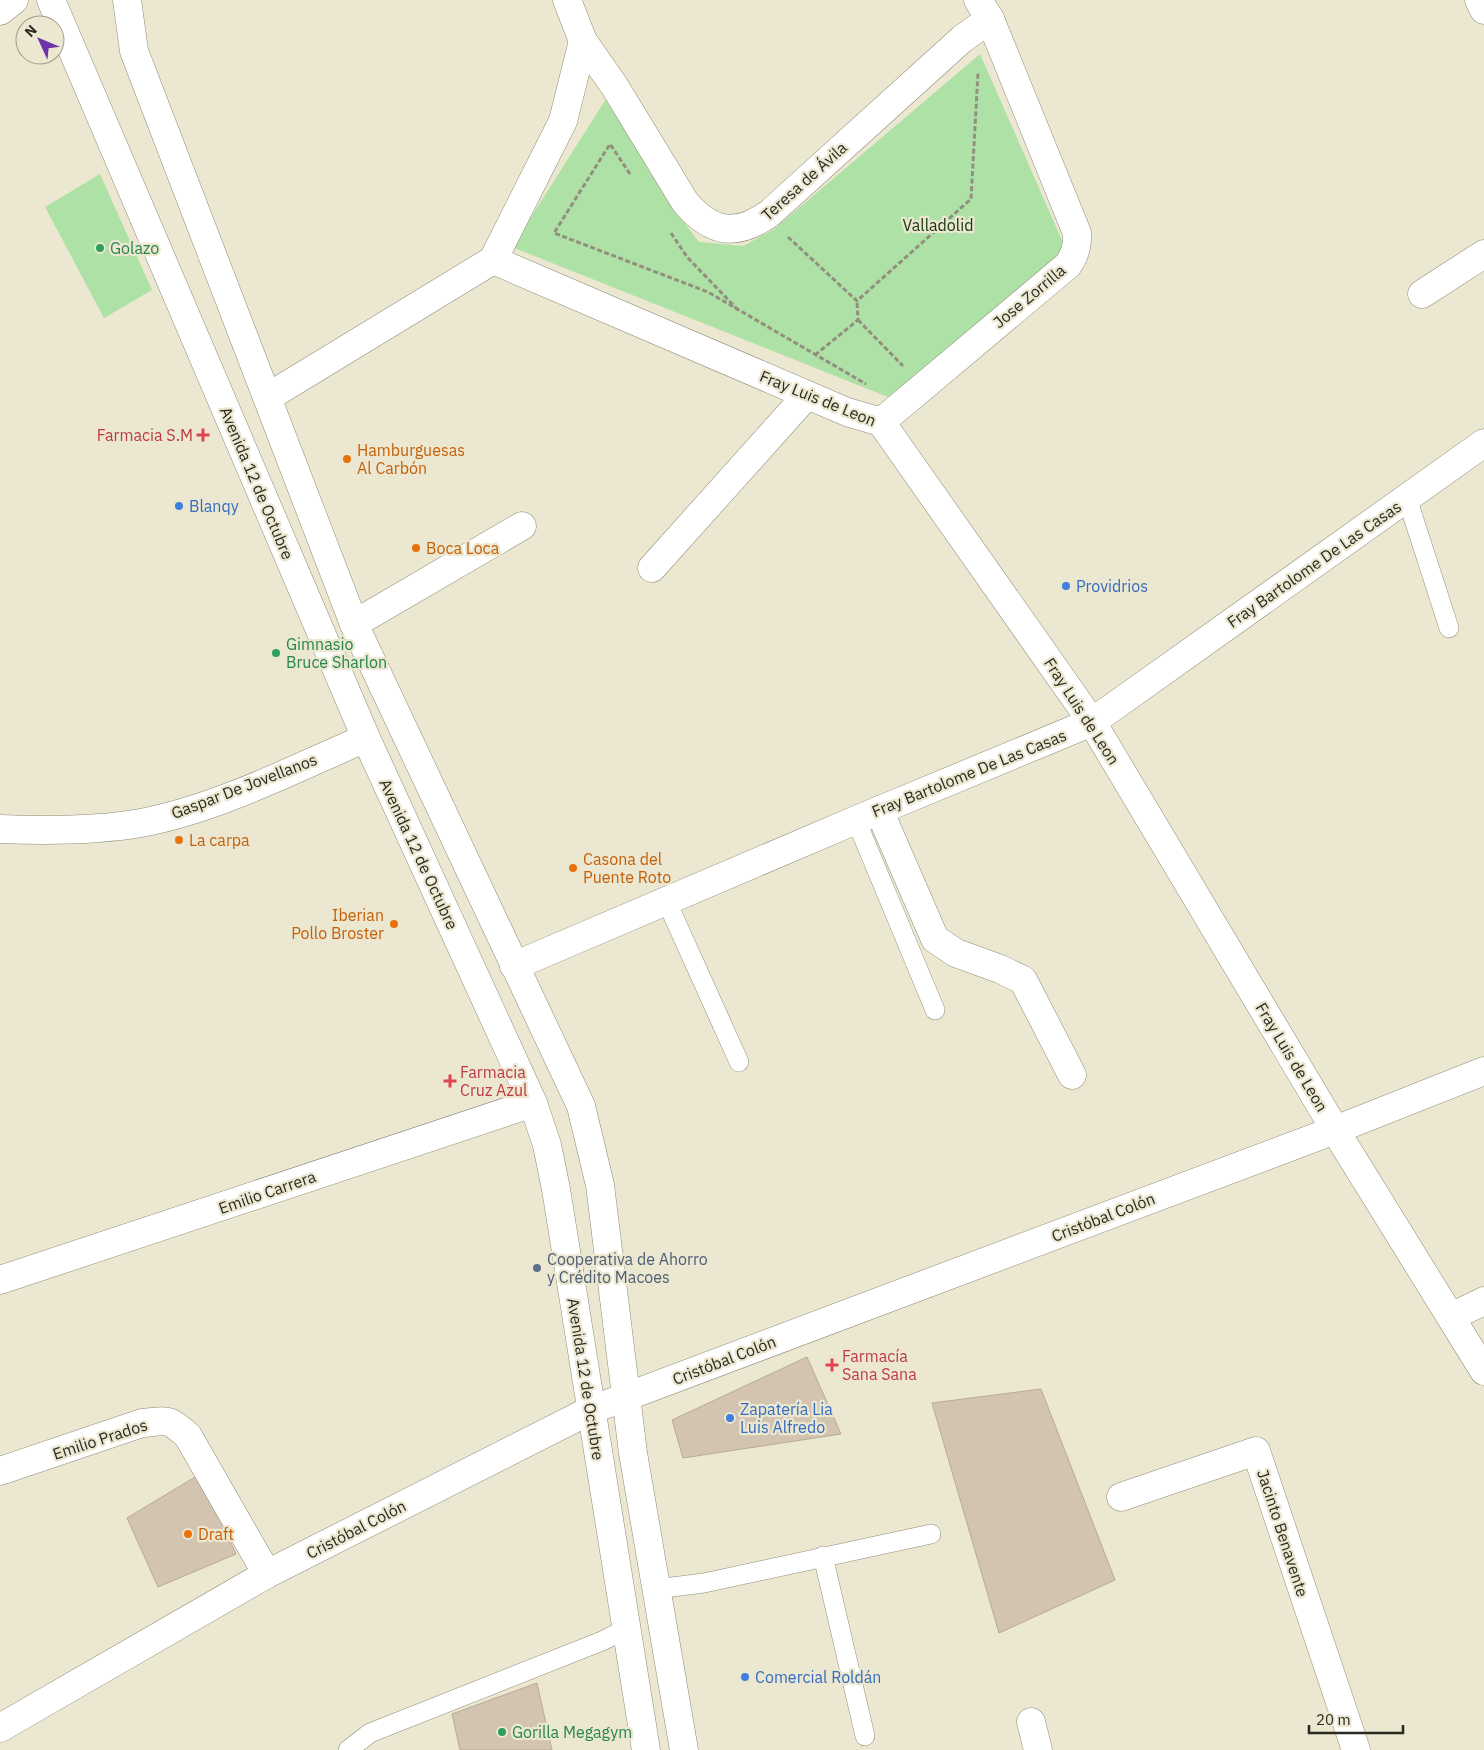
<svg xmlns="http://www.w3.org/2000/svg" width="1484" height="1750" font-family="'IBM Plex Sans',sans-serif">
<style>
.green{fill:#aee1a5}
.building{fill:#d3c4b1;stroke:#b8aa97}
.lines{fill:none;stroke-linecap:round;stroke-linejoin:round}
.service-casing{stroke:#8f8c77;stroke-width:20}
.minor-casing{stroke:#8f8c77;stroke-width:29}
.secondary-casing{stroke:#8f8c77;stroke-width:29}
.path{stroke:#928f7f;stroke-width:3;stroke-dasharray:5 2.5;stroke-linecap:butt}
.service{stroke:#fff;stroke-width:19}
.minor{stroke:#fff;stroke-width:28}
.secondary{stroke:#fff;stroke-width:28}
.leisure-dot{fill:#2e9e5b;stroke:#ebe7d1;stroke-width:2}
.health-dot{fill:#e0444e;stroke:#ebe7d1;stroke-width:2}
.food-dot{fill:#e8710a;stroke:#ebe7d1;stroke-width:2}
.shop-dot{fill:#3f7fe0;stroke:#ebe7d1;stroke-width:2}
.service-dot{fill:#5c6f8a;stroke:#ebe7d1;stroke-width:2}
.labels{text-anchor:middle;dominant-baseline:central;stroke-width:4.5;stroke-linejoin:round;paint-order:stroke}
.street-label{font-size:16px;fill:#2b2a21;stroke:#ebe7d1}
.park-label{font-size:16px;fill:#13370e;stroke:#ebe7d1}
.leisure-label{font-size:16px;fill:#27864d;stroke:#ebe7d1;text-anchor:start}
.health-label{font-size:16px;fill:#be3a42;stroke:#ebe7d1;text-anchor:start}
.food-label{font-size:16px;fill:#c56008;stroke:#ebe7d1;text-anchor:start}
.shop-label{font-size:16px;fill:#366cbe;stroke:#ebe7d1;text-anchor:start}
.service-label{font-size:16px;fill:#4e5e75;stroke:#ebe7d1;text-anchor:start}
</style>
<rect width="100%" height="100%" fill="#ebe7d1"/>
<!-- green -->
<g class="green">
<path d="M980,54L1068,254L888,397L512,247L606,99L676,212L699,242L743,246L773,230Z"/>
<path d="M100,174L152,290L104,318L45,207Z"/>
</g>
<!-- building -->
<g class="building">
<path d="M807,1357L841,1434L683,1458L672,1420Z"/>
<path d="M1041,1389L1115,1580L999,1633L932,1403Z"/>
<path d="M200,1474L236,1554L158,1587L127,1518Z"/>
<path d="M537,1683L552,1750H460L452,1714Z"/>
</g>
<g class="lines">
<!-- service casing -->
<g class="service-casing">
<g id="service">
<path d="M1407,498L1449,628"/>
<path d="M856,820L935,1010"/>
<path d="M667,902L739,1062"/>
<path d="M823,1556L865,1736"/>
<path d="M656,1589L704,1583L931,1534"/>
<path d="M348,1750L370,1733L602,1641L626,1629"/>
</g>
</g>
<!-- minor casing -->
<g class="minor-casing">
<g id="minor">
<path d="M567,0L583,41L615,87L685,202C712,234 737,237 770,213L962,39L990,19"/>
<path d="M1479,0L1484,10"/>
<path d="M493,260L847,412L881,422L1092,722L1343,1143L1484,1371"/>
<path d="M493,260L563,121L583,41"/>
<path d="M1422,294L1484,254"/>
<path d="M268,397L493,260"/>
<path d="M881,422L1068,265C1075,255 1078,245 1077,233L990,19L978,0"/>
<path d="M652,568L807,395"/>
<path d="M354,624L522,526"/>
<path d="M879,810L935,939L956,953L1000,969L1023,980L1072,1075"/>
<path d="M0,829C47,831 94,831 141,823C219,808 294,769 366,738"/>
<path d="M514,966L856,820L1092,722L1484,443"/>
<path d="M0,1280L533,1103"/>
<path d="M1451,1317L1484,1301"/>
<path d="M0,1471L142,1423C168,1421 167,1417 188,1436L267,1574"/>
<path d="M1121,1497L1256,1451L1356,1750"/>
<path d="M1031,1722L1038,1750"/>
<path d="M0,1728L267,1574L591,1410L1335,1130L1484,1071"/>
</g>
</g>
<!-- secondary casing -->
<g class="secondary-casing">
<g id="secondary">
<path d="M51,0L366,738L533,1103L547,1145L556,1189L646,1750"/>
<path d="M127,0L134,51L354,624L581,1106L600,1185L633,1453L684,1750"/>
<path d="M0,11L14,0"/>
</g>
</g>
<!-- path -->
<g class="path">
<path d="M630,174L610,144L554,233L708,292L866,384"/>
<path d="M671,233L687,257L738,310"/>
<path d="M788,237L857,301L971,199L978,73"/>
<path d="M858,320L903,366"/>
<path d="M815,355L858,320L857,301"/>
</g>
<!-- service -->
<use href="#service" class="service"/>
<!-- minor -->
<use href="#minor" class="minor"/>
<!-- secondary -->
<use href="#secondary" class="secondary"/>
</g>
<!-- markers -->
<g class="leisure-dot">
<circle cx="100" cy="248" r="5"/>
<circle cx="276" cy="653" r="5"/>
<circle cx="502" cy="1732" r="5"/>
</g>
<g class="health-dot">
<path d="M200.5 427.5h5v5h5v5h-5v5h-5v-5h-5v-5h5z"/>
<path d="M447.5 1073.5h5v5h5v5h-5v5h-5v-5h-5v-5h5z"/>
<path d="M829.5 1357.5h5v5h5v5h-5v5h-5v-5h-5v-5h5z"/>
</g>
<g class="food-dot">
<circle cx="347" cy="459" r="5"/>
<circle cx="416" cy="548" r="5"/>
<circle cx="179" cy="840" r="5"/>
<circle cx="573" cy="868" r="5"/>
<circle cx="394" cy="924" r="5"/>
<circle cx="188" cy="1534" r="5"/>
</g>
<g class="shop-dot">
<circle cx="179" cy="506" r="5"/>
<circle cx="1066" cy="586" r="5"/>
<circle cx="730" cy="1418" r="5"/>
<circle cx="745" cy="1677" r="5"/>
</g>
<circle class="service-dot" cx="537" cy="1268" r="5"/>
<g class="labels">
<!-- street labels -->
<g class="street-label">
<text transform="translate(804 181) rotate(-42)">Teresa de Ávila</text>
<text transform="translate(1029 296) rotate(-40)">Jose Zorrilla</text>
<text transform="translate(818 398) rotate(22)">Fray Luis de Leon</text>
<text transform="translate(257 483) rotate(67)">Avenida 12 de Octubre</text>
<text transform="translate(1314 564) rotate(-35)">Fray Bartolome De Las Casas</text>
<text transform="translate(1082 711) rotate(57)">Fray Luis de Leon</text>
<text transform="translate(969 773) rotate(-22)">Fray Bartolome De Las Casas</text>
<text transform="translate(244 786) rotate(-21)">Gaspar De Jovellanos</text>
<text transform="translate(419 854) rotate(65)">Avenida 12 de Octubre</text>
<text transform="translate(1292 1057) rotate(59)">Fray Luis de Leon</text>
<text transform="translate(267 1192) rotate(-19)">Emilio Carrera</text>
<text transform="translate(1103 1217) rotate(-21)">Cristóbal Colón</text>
<text transform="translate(724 1360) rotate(-21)">Cristóbal Colón</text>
<text transform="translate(586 1379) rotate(81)">Avenida 12 de Octubre</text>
<text transform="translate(100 1439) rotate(-18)">Emilio Prados</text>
<text transform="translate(356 1529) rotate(-27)">Cristóbal Colón</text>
<text transform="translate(1283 1533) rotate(72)">Jacinto Benavente</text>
</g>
<!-- park labels -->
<g class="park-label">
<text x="938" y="225">Valladolid</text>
</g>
<!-- leisure labels -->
<g class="leisure-label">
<text x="110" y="248">Golazo</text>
<text x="286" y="644">Gimnasio<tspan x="286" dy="18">Bruce Sharlon</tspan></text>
<text x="512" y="1732">Gorilla Megagym</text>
</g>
<!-- health labels -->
<g class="health-label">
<text x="193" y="435" text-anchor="end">Farmacia S.M</text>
<text x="460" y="1072">Farmacia<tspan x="460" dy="18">Cruz Azul</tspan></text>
<text x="842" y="1356">Farmacía<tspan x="842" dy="18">Sana Sana</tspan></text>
</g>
<!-- food labels -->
<g class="food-label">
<text x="357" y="450">Hamburguesas<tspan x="357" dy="18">Al Carbón</tspan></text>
<text x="426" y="548">Boca Loca</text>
<text x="189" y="840">La carpa</text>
<text x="583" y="859">Casona del<tspan x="583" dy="18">Puente Roto</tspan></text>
<text x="384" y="915" text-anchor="end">Iberian<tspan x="384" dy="18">Pollo Broster</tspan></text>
<text x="198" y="1534">Draft</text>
</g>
<!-- shop labels -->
<g class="shop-label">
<text x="189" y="506">Blanqy</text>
<text x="1076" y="586">Providrios</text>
<text x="740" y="1409">Zapatería Lia<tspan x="740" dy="18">Luis Alfredo</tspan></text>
<text x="755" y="1677">Comercial Roldán</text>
</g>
<!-- service labels -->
<g class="service-label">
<text x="547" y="1259">Cooperativa de Ahorro<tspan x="547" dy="18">y Crédito Macoes</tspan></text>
</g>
</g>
<!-- north arrow -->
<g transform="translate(40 40) rotate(314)"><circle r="24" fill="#ebe7d1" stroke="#9e9b8b"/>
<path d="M0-4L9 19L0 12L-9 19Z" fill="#6f32a7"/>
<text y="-8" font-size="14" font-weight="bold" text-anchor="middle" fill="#2b2a21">N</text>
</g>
<!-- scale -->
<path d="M1309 1725v8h94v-8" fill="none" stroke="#2b2a21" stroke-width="2.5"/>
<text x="1316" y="1725" font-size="15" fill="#2b2a21" stroke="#ebe7d1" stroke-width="4" paint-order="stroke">20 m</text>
</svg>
